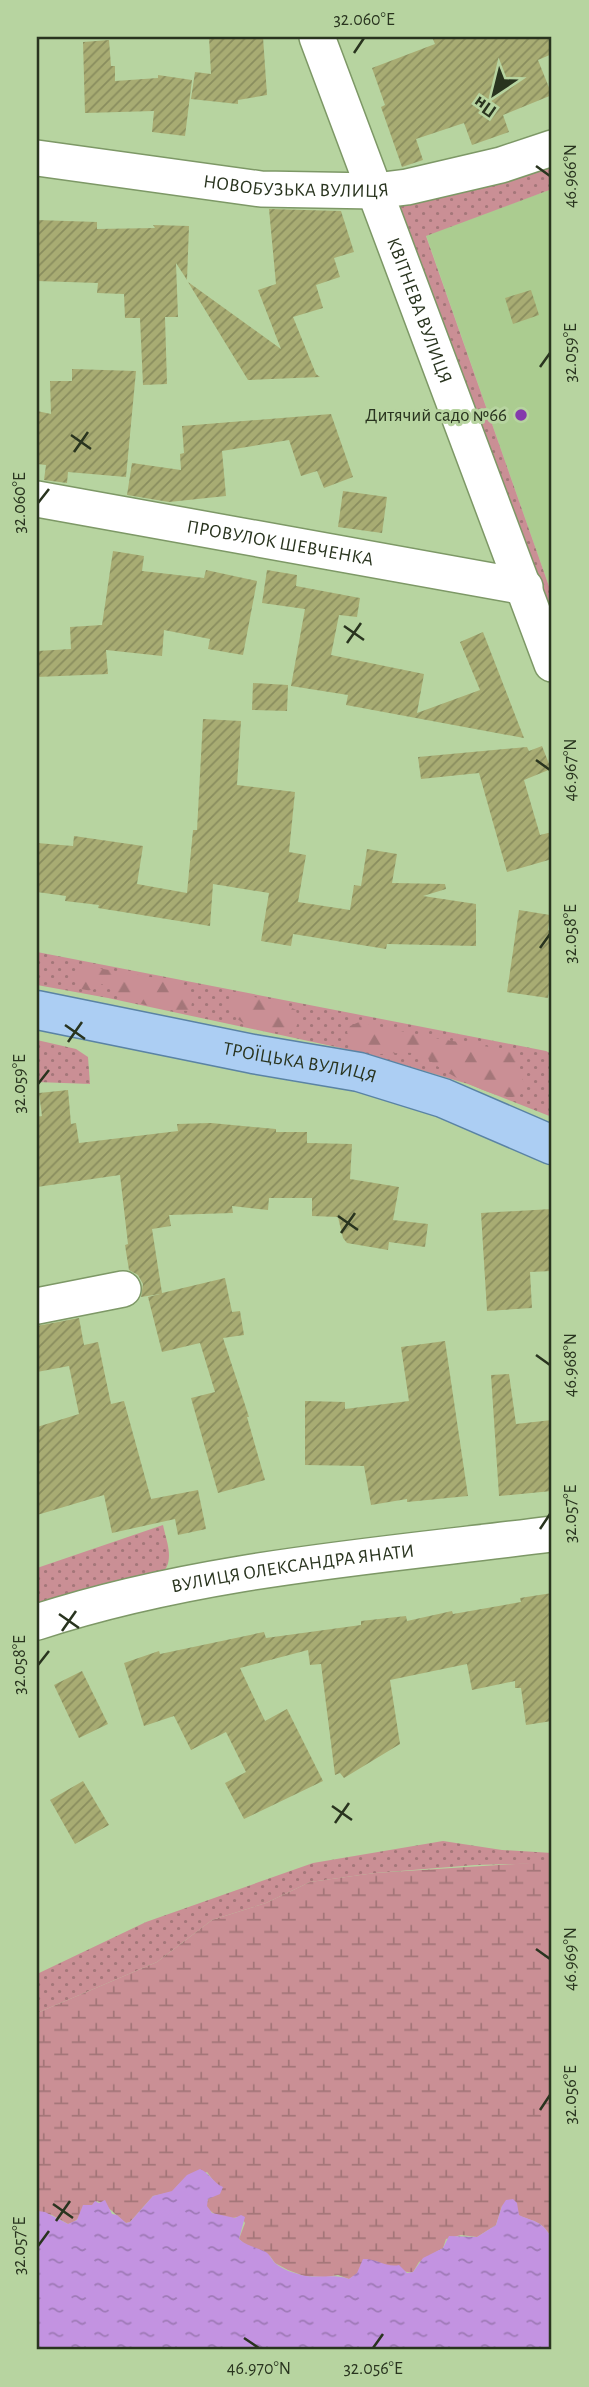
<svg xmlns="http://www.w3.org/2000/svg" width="589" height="2387" font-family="'Alegreya Sans',sans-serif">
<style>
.built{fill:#abcc90}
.grass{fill:url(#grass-dots)}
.forest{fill:url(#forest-firs)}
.wetland{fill:url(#wetland-marsh)}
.water{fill:url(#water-ripples)}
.building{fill:url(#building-hatch)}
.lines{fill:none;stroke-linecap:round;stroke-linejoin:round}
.minor-casing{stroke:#7d9866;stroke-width:38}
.major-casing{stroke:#5a83a4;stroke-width:41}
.minor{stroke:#fff;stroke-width:35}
.major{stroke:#accef3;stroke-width:38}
.ticks{fill:none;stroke:#29341f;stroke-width:2.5}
.poi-dot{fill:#843aac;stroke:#b7d4a0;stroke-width:2.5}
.labels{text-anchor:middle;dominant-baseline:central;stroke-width:6;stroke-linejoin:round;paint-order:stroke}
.street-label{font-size:19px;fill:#29341f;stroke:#b7d4a0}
.poi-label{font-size:19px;fill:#29341f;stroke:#b7d4a0;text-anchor:end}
.neatline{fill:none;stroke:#29341f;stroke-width:2.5}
.ticks-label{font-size:18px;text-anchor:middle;fill:#29341f}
</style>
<defs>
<pattern id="grass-dots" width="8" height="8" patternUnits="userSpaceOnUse" patternTransform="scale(1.75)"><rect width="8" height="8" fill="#ca8f95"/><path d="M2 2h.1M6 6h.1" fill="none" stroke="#a47679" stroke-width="1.8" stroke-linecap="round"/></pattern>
<pattern id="forest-firs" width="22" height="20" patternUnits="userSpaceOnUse" patternTransform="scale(1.75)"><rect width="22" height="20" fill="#ca8f95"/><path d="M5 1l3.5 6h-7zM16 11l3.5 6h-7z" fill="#a47679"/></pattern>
<pattern id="wetland-marsh" width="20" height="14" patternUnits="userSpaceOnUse" patternTransform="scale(1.75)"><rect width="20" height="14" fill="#ca8f95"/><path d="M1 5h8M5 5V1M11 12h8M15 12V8" fill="none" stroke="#a47679"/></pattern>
<pattern id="water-ripples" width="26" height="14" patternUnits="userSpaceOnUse" patternTransform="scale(1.75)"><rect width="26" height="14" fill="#c393e1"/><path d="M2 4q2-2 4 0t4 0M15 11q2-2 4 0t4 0" fill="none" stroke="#9e79b6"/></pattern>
<pattern id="building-hatch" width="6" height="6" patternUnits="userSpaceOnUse" patternTransform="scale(1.75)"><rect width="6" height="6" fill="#a8ac73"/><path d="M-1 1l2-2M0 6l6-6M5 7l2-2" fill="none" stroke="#898d5e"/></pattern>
</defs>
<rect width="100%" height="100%" fill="#b7d4a0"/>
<!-- built -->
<path class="built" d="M552,189V595L426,235Z"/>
<!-- grass -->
<g class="grass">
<path d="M552,156V189L426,236L552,595V629L394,204Z"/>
<path d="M37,952L546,1051L552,1054V1117L468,1084L364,1053L108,998L37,985Z"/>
<path d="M37,1040L76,1049L88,1057L90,1084L37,1082Z"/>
<path d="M163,1525C166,1540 175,1560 163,1572L37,1607V1568Z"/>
<path d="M443,1841L502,1850L552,1853V1863L475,1865L375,1873L310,1882L266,1903L212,1920L157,1962L37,2013V1974L146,1922L313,1863Z"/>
</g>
<!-- forest -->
<g class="forest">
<path d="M85,966L181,982L193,996L191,1008L188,1011C166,1010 141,1006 121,996C114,993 109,987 102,984C93,992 88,991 78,988L74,978L77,969Z"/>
<path d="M236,996C256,996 279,999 296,1010C299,1023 299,1028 287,1034C266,1029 229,1029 231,1001Z"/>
<path d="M359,1022L428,1037L508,1050L516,1057C517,1061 517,1064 518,1068C520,1079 528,1081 523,1093C522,1094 514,1097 513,1097C493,1098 453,1077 437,1066C431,1062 426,1056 419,1054C393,1048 360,1067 347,1032L350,1026Z"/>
</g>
<!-- wetland -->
<path class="wetland" d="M545,1862L552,1863V2239C542,2220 536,2223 518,2215L517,2209L502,2206L496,2225L477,2237L461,2235L446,2239L443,2248L419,2262L413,2272C405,2273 403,2270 395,2268C382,2266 360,2271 349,2279L338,2275L326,2277L304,2276L288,2270L275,2263L270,2256L246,2245L239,2239L245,2223L241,2216C228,2221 214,2217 206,2206L208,2199L215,2195L216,2184L207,2172L179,2184L172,2192L153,2196L130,2222L126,2223C116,2216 107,2204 97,2201L74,2222L68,2224L52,2215L39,2212L37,2213V2013L157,1962L212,1920L266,1903L310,1882L375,1873Z"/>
<!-- water -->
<path class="water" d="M200,2169C210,2173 213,2183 223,2187L220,2194L208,2199L207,2206L212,2213L235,2218L241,2215L245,2217L239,2239C247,2246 255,2247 264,2251C270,2254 271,2259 275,2263C283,2270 296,2274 306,2276C321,2278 335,2274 349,2279L357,2273L363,2259C376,2258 386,2268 399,2265L407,2273L413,2272L423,2258L443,2248L449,2236L477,2237L496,2225L502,2206L506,2200L513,2199L517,2203L519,2215C536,2223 542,2220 552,2239V2350H37L38,2211L45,2212L68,2224L77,2220L83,2205H92L95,2201L99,2203L105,2200L112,2214L117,2215L126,2223L130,2222L153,2196L172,2191L187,2175Z"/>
<!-- building -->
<g class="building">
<path d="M209,37H263L267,95L238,100V104L191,99L195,72L211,74Z"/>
<path d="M432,37H552V54L538,60L552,95L503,115L509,132L472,145L464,123L416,139L423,160L402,167L381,107L385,105L372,68L435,44Z"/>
<path d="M109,40L111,66H115V81L158,78V75L192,80L185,136L152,132L154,111L85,113L83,42Z"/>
<path d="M269,209L341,211L354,252L334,258L340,277L316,285L323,308L293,317L316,374L320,377L248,380L188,282L281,349L258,290L276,284Z"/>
<path d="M37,220L97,222V229L155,228L153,225L189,226L187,280L176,263L178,317H165L167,384L143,385L140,318H125L124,294L97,293L98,283L37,281Z"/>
<path d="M531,290L539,315L513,324L505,298Z"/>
<path d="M72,369L136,371L126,477L68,472L67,483L44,480L46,465L37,464V411L51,414L50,381H72Z"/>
<path d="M331,414L353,477L324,488L317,471L301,476L289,440L222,451L226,496L169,502L127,495L132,463L181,470L180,454L184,453L182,426Z"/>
<path d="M343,491L387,497L382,533L338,527Z"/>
<path d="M113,551L144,556L142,571L204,578L206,570L257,581L243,655L208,649L210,639L164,630L162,656L106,650L108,674L37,677V651L71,649L70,627L102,625Z"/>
<path d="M267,570L297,575L296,586L360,598L357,617L339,615L331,655L424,674L417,713L480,690L460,642L483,632L524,738L346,705L348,695L291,686L305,609L262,603Z"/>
<path d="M253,683L288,685L287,711L252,710Z"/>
<path d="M203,719L241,721L237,785L295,792L289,852L306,855L298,902L350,910L354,885L361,886L367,849L397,854L392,883L445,884L446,889L423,896L476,904V946L387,944L386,949L293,934L291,946L261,941L269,893L213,884L210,926L98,908L99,905L65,901L66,896L37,892V843L73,846L74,836L143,846L137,884L187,893L193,830H197Z"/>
<path d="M542,746L551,769L524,780L540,835L552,832V859L507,872L479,773L421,779L418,757L527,747L529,751Z"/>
<path d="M519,910L550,915L548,930L552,931V969L548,998L507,992Z"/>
<path d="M68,1090L71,1124L76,1123L79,1143L178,1131L177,1124L211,1123L276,1129V1132H307V1143L352,1144L350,1179L399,1187L393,1220L428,1224L425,1247L389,1242L388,1250L347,1243L343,1238L338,1217L312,1216V1198H269L268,1210L232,1206L233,1213L169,1215L171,1226L152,1229L162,1293L225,1278L232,1312L240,1311L244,1335L223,1338L249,1417H247L265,1480L218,1493L191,1398L215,1392L200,1343L162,1352L148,1297L160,1294L141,1297L143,1284L138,1275L129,1270L125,1245L128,1244L120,1175L37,1187V1117L42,1116L39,1093Z"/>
<path d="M552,1209V1271L530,1272L532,1308L487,1311L481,1213Z"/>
<path d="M79,1318L84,1345L98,1342L111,1404L124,1401L151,1499L198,1490L206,1529L178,1535L175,1519L112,1533L104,1495L37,1515V1427L79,1414L69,1366L37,1372V1326Z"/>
<path d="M445,1341L468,1496L407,1502V1499L371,1505L364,1466L305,1465V1401L345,1402V1409L409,1401L401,1347Z"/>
<path d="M509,1374L516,1424L552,1420V1491L499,1496L491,1375Z"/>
<path d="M552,1593V1721L526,1725L521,1688H515V1681L472,1690L467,1664L390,1680L400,1744L344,1778L340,1773L335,1775L321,1664L310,1665L308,1650L240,1668L265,1721L287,1709L323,1781L244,1819L225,1783L246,1772L226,1732L191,1750L174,1716L144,1726L124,1663L159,1651L160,1654L264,1632L266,1638L361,1625V1621L406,1616L407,1621L452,1611L453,1614L521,1602L520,1598Z"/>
<path d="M82,1671L108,1724L79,1738L54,1685Z"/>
<path d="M83,1781L109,1825L75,1844L50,1800Z"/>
</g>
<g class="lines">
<!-- minor casing -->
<g class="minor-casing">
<g id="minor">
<path id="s1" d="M317,37L552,664"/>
<path id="s2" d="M37,158L261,189L375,191L407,187L501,165L552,148"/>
<path id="s3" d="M37,499L525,587"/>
<path d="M37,1306L123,1289"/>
<path id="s4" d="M37,1622C202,1568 380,1556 552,1534"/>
</g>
</g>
<!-- major casing -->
<g class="major-casing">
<g id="major">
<path id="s5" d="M37,1010L253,1054L359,1072L443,1098L552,1145"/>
</g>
</g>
<!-- minor -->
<use href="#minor" class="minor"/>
<!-- major -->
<use href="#major" class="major"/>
</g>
<!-- ticks -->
<path class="ticks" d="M354,53L364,38M536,166L550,176M540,367L550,353M71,435L91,449M74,452L88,432M38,503L49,489M344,626L364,640M347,643L361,623M536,760L550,770M540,948L550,934M65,1025L85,1039M68,1042L82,1022M38,1084L49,1070M338,1216L358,1230M341,1233L355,1213M536,1355L550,1365M540,1529L550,1514M59,1614L79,1628M62,1631L76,1611M38,1665L49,1651M332,1806L352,1820M335,1823L349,1803M536,1949L550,1959M540,2110L550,2095M53,2204L73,2218M56,2221L70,2201M38,2246L49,2231M244,2338L259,2348M373,2348L383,2334"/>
<!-- markers -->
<circle class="poi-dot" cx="521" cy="415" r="7"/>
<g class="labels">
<!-- street labels -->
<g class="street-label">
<text stroke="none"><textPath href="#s2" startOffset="261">НОВОБУЗЬКА ВУЛИЦЯ</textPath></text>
<text stroke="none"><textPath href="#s1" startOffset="292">КВІТНЕВА ВУЛИЦЯ</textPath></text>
<text stroke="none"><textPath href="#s3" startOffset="247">ПРОВУЛОК ШЕВЧЕНКА</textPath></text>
<text stroke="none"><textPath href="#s5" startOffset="268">ТРОЇЦЬКА ВУЛИЦЯ</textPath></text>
<text stroke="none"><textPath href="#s4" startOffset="262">ВУЛИЦЯ ОЛЕКСАНДРА ЯНАТИ</textPath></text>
</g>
<!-- poi labels -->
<g class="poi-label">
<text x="507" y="415">Дитячий садо №66</text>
</g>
</g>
<!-- border -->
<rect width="589" height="2387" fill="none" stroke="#b7d4a0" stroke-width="77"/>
<!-- north arrow -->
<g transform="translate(494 94) rotate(215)" stroke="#b7d4a0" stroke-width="5" paint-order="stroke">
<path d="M0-5L12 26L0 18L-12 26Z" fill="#29341f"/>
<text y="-10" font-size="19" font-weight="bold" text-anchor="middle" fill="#29341f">Пн</text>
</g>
<rect x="38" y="38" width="512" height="2310" class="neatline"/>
<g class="ticks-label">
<text x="364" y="25">32.060°E</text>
<text transform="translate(570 176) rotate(-90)" y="6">46.966°N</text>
<text transform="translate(570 353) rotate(-90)" y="6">32.059°E</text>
<text transform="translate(19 503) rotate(-90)" y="6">32.060°E</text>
<text transform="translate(570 770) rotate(-90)" y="6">46.967°N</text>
<text transform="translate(570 934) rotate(-90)" y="6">32.058°E</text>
<text transform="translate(19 1084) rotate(-90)" y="6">32.059°E</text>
<text transform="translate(570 1365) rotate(-90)" y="6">46.968°N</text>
<text transform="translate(570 1514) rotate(-90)" y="6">32.057°E</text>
<text transform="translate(19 1665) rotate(-90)" y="6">32.058°E</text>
<text transform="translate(570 1959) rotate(-90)" y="6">46.969°N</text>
<text transform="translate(570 2095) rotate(-90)" y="6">32.056°E</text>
<text transform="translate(19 2246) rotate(-90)" y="6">32.057°E</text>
<text x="259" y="2374">46.970°N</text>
<text x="373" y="2374">32.056°E</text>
</g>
</svg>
